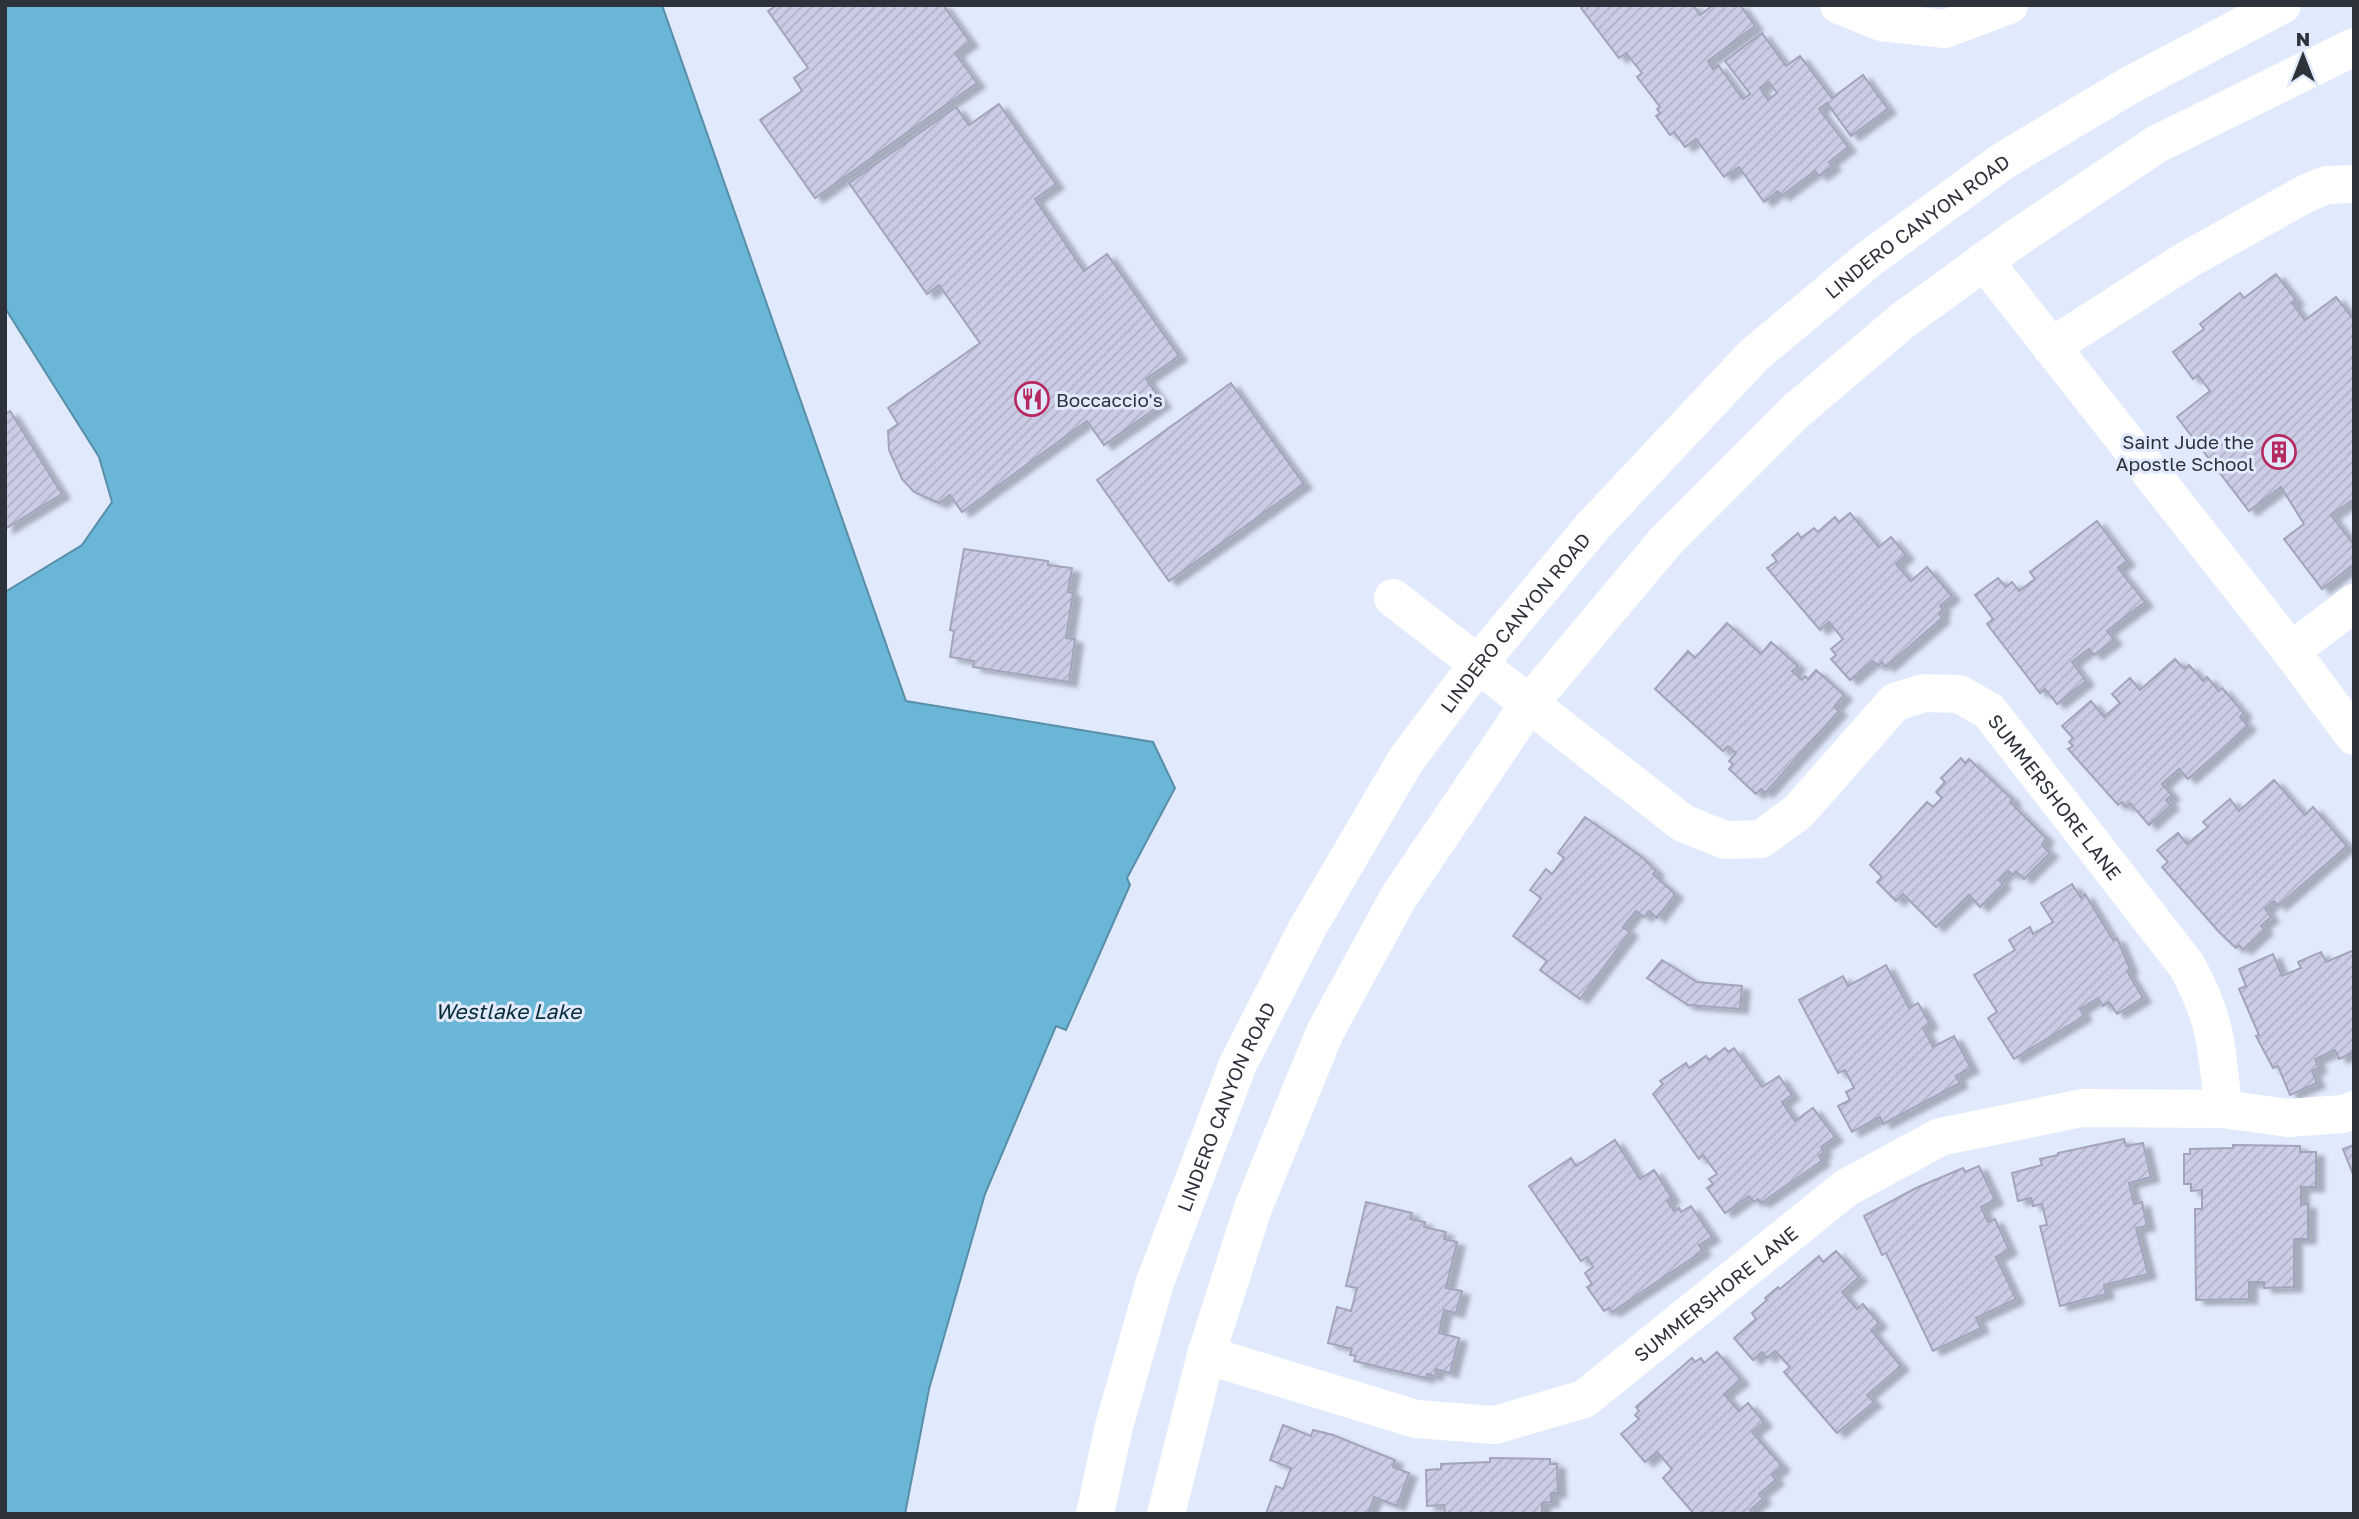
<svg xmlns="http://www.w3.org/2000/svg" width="2359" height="1519" font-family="'Golos Text',sans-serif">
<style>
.water{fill:#6ab6d6;stroke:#588ea8;stroke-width:2}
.building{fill:url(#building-hatch);stroke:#a3a4bc;stroke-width:2;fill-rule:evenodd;filter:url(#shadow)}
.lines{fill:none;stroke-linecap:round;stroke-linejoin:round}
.minor{stroke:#fff;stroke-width:38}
.labels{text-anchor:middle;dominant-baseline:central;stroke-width:6;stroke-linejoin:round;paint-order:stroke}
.street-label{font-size:19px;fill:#2e323b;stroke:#e1eafd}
.poi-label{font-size:19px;fill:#2e323b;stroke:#e1eafd;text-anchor:start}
.water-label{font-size:21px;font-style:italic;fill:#092e3b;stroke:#e1eafd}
</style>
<defs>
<pattern id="building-hatch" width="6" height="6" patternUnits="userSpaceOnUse" patternTransform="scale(1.75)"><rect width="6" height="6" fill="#cccce6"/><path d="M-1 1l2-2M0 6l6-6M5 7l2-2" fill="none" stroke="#b0b0c6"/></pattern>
<filter id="shadow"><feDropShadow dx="8" dy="4.5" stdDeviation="2" flood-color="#0004"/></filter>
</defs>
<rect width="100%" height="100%" fill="#e1eafd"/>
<!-- water -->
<path class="water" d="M5,5H662L906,701L1153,742L1175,788L1127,878L1130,885L1066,1030L1056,1026L985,1194L929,1389L905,1514H5V592L82,545L112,502L99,457L5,308Z"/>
<!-- building -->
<g class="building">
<path d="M777,5H943L970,42L955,53L977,83L815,198L760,120L802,91L794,78L808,68L768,11Z"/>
<path d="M1585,5H1693L1700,15L1713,5H1740L1755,26L1708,61L1713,69L1718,65L1743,99L1750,94L1725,61L1762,33L1786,66L1800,56L1832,98L1863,75L1888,109L1851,136L1827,103L1819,109L1848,147L1829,162L1833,166L1819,176L1815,171L1781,196L1778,191L1764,202L1739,167L1724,177L1696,139L1685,147L1674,132L1670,135L1656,116L1660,113L1657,109L1660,107L1637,77L1642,73L1626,53L1619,58L1581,8ZM1769,82L1777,93L1768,100L1760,88Z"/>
<path d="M999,104L1056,184L1035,199L1084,271L1107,254L1179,356L1146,379L1163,403L1104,445L1087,421L962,512L950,495L939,503L914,492L902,479L889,450L888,431L898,424L888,408L980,343L939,285L927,294L849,183L956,107L969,125Z"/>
<path d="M2276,274L2296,300L2292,303L2305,320L2336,297L2354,320V499L2331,515L2354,545V564L2322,589L2284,539L2304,524L2281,487L2249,511L2177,417L2210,391L2198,375L2193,379L2173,352L2204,329L2200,324L2240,293L2244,298Z"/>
<path d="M1231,383L1304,484L1169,581L1097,480Z"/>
<path d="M10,411L62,494L5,529V414Z"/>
<path d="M1850,513L1879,547L1891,537L1906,555L1896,564L1911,581L1927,567L1952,596L1940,606L1943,610L1939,614L1942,618L1886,667L1882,662L1878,666L1873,661L1850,680L1831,659L1836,655L1831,649L1843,639L1829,622L1820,630L1767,568L1777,561L1772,555L1798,533L1801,538L1814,528L1818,532L1835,517L1839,522Z"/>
<path d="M2097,521L2127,561L2118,568L2145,602L2107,631L2114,640L2094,655L2089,649L2072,662L2086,681L2057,704L2045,689L2040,693L1987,624L1993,619L1975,595L1998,578L2006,587L2012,582L2019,591L2035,579L2030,572Z"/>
<path d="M964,549L1048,561V565L1072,568L1068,592L1073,593L1066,638L1075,639L1069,682L973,667L974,661L950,657L954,631L950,630Z"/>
<path d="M1727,623L1761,654L1771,642L1798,666L1792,671L1802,680L1805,676L1808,679L1816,670L1844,695L1834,707L1839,711L1765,793L1761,789L1756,794L1729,769L1733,764L1729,761L1736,753L1728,746L1723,751L1655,689L1688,651L1695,658Z"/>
<path d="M2175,659L2184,669L2189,665L2203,681L2207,677L2219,691L2222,688L2244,713L2240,717L2248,726L2188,779L2179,769L2162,784L2172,795L2166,800L2171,805L2149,825L2130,803L2126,807L2122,802L2118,805L2068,749L2073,746L2069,742L2073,738L2062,726L2091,701L2104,717L2120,703L2112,694L2130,678L2140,690Z"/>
<path d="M1961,758L1965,763L1969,759L2013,800L2010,802L2046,838L2042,845L2050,853L2024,879L2016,871L2013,875L2008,871L1999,880L2003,884L1980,907L1969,895L1936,927L1903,894L1896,901L1877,882L1882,877L1870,865L1927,802L1933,807L1942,798L1936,792L1945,782L1941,778Z"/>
<path d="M2274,780L2305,815L2313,807L2347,846L2278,906L2274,901L2265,909L2271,917L2261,926L2265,930L2243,950L2239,945L2236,948L2219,932L2162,867L2168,862L2157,850L2178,833L2187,844L2208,827L2203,822L2230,799L2239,811Z"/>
<path d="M1585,817L1642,857L1656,871L1653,874L1675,894L1657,918L1649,911L1644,917L1636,911L1623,927L1630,932L1580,999L1540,970L1547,961L1513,936L1541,898L1530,890L1546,869L1552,874L1564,858L1558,853Z"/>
<path d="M2072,884L2081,898L2085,894L2113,940L2117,938L2130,969L2127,971L2143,998L2117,1014L2109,1002L2103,1006L2098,998L2080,1009L2084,1016L2014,1059L1988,1018L1997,1012L1974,975L2015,950L2009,940L2030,927L2033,934L2053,922L2041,903Z"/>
<path d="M2354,950V1052L2339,1059L2335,1050L2315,1059L2319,1068L2312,1071L2317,1083L2290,1095L2278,1066L2273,1068L2256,1036L2259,1035L2239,989L2246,986L2239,969L2273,954L2282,976L2301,968L2298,962L2321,952L2326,962Z"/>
<path d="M1662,960L1697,982L1742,986L1740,1009L1688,1005L1647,978Z"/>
<path d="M1886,965L1909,1008L1918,1003L1930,1024L1923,1028L1933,1047L1954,1036L1971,1068L1956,1076L1960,1083L1883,1124L1880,1117L1852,1132L1838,1106L1850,1100L1846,1092L1854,1088L1845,1070L1838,1073L1799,1000L1843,976L1848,986Z"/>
<path d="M1725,1048L1728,1052L1734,1048L1762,1087L1779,1076L1792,1095L1782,1102L1795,1121L1813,1108L1835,1137L1821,1147L1824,1152L1819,1156L1822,1161L1761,1203L1758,1199L1754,1202L1749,1196L1725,1213L1707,1188L1713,1184L1709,1179L1717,1174L1703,1155L1699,1159L1653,1094L1663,1084L1660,1081L1686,1063L1689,1068L1706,1056L1709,1060Z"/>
<path d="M2124,1139L2126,1146L2143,1143L2151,1177L2129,1183L2134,1204L2142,1202L2147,1226L2136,1228L2148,1274L2104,1285L2106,1294L2060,1306L2040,1226L2047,1225L2042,1204L2033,1206L2031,1198L2018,1201L2012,1173L2042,1165L2040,1159L2058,1155V1153Z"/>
<path d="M1615,1140L1640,1179L1654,1170L1672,1198L1667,1201L1674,1211L1679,1208L1681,1212L1691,1206L1712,1237L1699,1245L1703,1251L1612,1312L1609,1308L1604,1311L1587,1287L1592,1284L1585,1273L1593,1267L1587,1257L1581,1261L1529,1186L1571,1158L1576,1166Z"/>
<path d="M2233,1145L2300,1146V1152H2316V1187H2301V1205L2308,1204V1239H2294V1287L2264,1288V1282H2249V1299L2196,1300L2195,1209H2202V1190L2191,1191V1184H2184V1154H2190V1149L2233,1148Z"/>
<path d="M2354,1145V1177L2343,1149Z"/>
<path d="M1979,1166L1995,1200L1981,1207L1988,1222L1995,1219L2009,1250L1996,1257L2016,1299L1976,1318L1981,1328L1933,1351L1886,1253L1882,1255L1864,1216L1916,1188L1963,1168L1965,1172Z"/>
<path d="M1366,1202L1412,1213L1410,1219L1425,1222L1424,1227L1446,1232L1444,1239L1457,1242L1446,1288L1462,1291L1456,1313L1444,1310L1439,1333L1459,1338L1450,1373L1436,1369L1435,1376L1427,1374L1426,1378L1354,1361L1356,1356L1350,1355L1352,1349L1328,1343L1337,1307L1351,1311L1357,1288L1346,1286Z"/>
<path d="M1836,1251L1859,1277L1842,1292L1857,1309L1863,1304L1879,1323L1871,1330L1901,1366L1867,1395L1874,1402L1837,1433L1784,1372L1790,1367L1775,1351L1767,1358L1762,1352L1753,1360L1734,1338L1756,1319L1752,1313L1767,1300L1765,1298L1778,1287L1780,1289L1819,1256L1823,1262Z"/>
<path d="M1717,1352L1741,1380L1724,1394L1739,1411L1748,1403L1764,1422L1752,1432L1782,1466L1772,1475L1776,1480L1759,1494L1763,1499L1750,1510L1753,1514H1694L1663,1478L1672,1469L1657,1452L1645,1462L1621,1434L1639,1419L1635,1415L1639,1411L1636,1407L1692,1358L1695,1362L1701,1358L1704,1363Z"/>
<path d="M1283,1425L1311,1436L1313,1430L1333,1435L1395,1460L1393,1467L1409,1473L1397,1506L1374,1497L1368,1514H1266L1276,1486L1283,1489L1291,1468L1270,1460Z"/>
<path d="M1490,1458L1550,1459V1464H1557L1558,1493H1551V1502L1542,1503V1514H1445L1444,1505L1427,1506L1426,1470L1441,1469V1464L1490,1462Z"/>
</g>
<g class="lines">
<!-- minor -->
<g class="minor">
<path d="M1839,5L1881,22L1945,29L2009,5"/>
<path d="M1984,261L2291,651L2354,736"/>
<path d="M2051,347L2185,261L2305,194L2326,185L2354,184"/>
<path id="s1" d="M1393,598L1683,823L1725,840L1761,839L1798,812L1895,702L1924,693L1959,694L1989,711L2187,966C2217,1021 2217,1048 2223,1109"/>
<path d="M2291,651L2354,603"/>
<path id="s2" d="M1206,1355L1416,1419L1495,1425L1584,1399L1846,1188L1940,1137L2082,1108L2223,1109L2288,1118L2343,1114L2354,1110"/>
<path id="s3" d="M1095,1514L1114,1426L1155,1282L1238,1064L1308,927L1406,760L1478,664L1593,526L1754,355L1869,259L2003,161L2132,84L2282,5"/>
<path d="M1166,1514L1206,1355L1253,1208L1325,1032L1398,898L1529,704L1665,542L1796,411L1902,321L2015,239L2157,144L2354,47"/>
</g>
</g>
<!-- icons -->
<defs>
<g id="restaurant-ring" transform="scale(1.75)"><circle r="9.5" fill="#e1eafd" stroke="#b6295f" stroke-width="1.5"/><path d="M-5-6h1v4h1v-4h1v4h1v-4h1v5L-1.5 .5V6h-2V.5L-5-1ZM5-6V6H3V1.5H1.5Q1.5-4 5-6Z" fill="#b6295f"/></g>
<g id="building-ring" transform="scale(1.75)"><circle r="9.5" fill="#e1eafd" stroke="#b6295f" stroke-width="1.5"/><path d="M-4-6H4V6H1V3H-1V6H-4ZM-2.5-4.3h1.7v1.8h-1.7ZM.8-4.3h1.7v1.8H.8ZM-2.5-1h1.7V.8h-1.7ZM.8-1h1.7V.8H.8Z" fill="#b6295f"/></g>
</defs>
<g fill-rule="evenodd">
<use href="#restaurant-ring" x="1032" y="399"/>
<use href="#building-ring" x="2279" y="452"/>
</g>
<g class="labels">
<!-- street labels -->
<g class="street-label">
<text stroke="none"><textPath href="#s3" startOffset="1563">LINDERO CANYON ROAD</textPath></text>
<text stroke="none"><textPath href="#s3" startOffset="996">LINDERO CANYON ROAD</textPath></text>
<text stroke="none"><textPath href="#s1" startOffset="849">SUMMERSHORE LANE</textPath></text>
<text stroke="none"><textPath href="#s3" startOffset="429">LINDERO CANYON ROAD</textPath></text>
<text stroke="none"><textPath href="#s2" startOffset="560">SUMMERSHORE LANE</textPath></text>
</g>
<!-- poi labels -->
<g class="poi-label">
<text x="1056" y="399">Boccaccio's</text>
<text x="2254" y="441" text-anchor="end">Saint Jude the<tspan x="2254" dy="22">Apostle School</tspan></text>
</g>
<!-- water labels -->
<g class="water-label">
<text x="508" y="1011">Westlake Lake</text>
</g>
</g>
<!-- border -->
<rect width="2359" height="1519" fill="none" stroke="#2e323b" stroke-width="14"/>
<!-- north arrow -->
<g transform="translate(2303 56)" stroke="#e1eafd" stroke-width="5" paint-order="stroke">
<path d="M0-5L12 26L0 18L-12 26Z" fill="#2e323b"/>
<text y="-10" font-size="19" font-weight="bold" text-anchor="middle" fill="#2e323b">N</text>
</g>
</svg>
